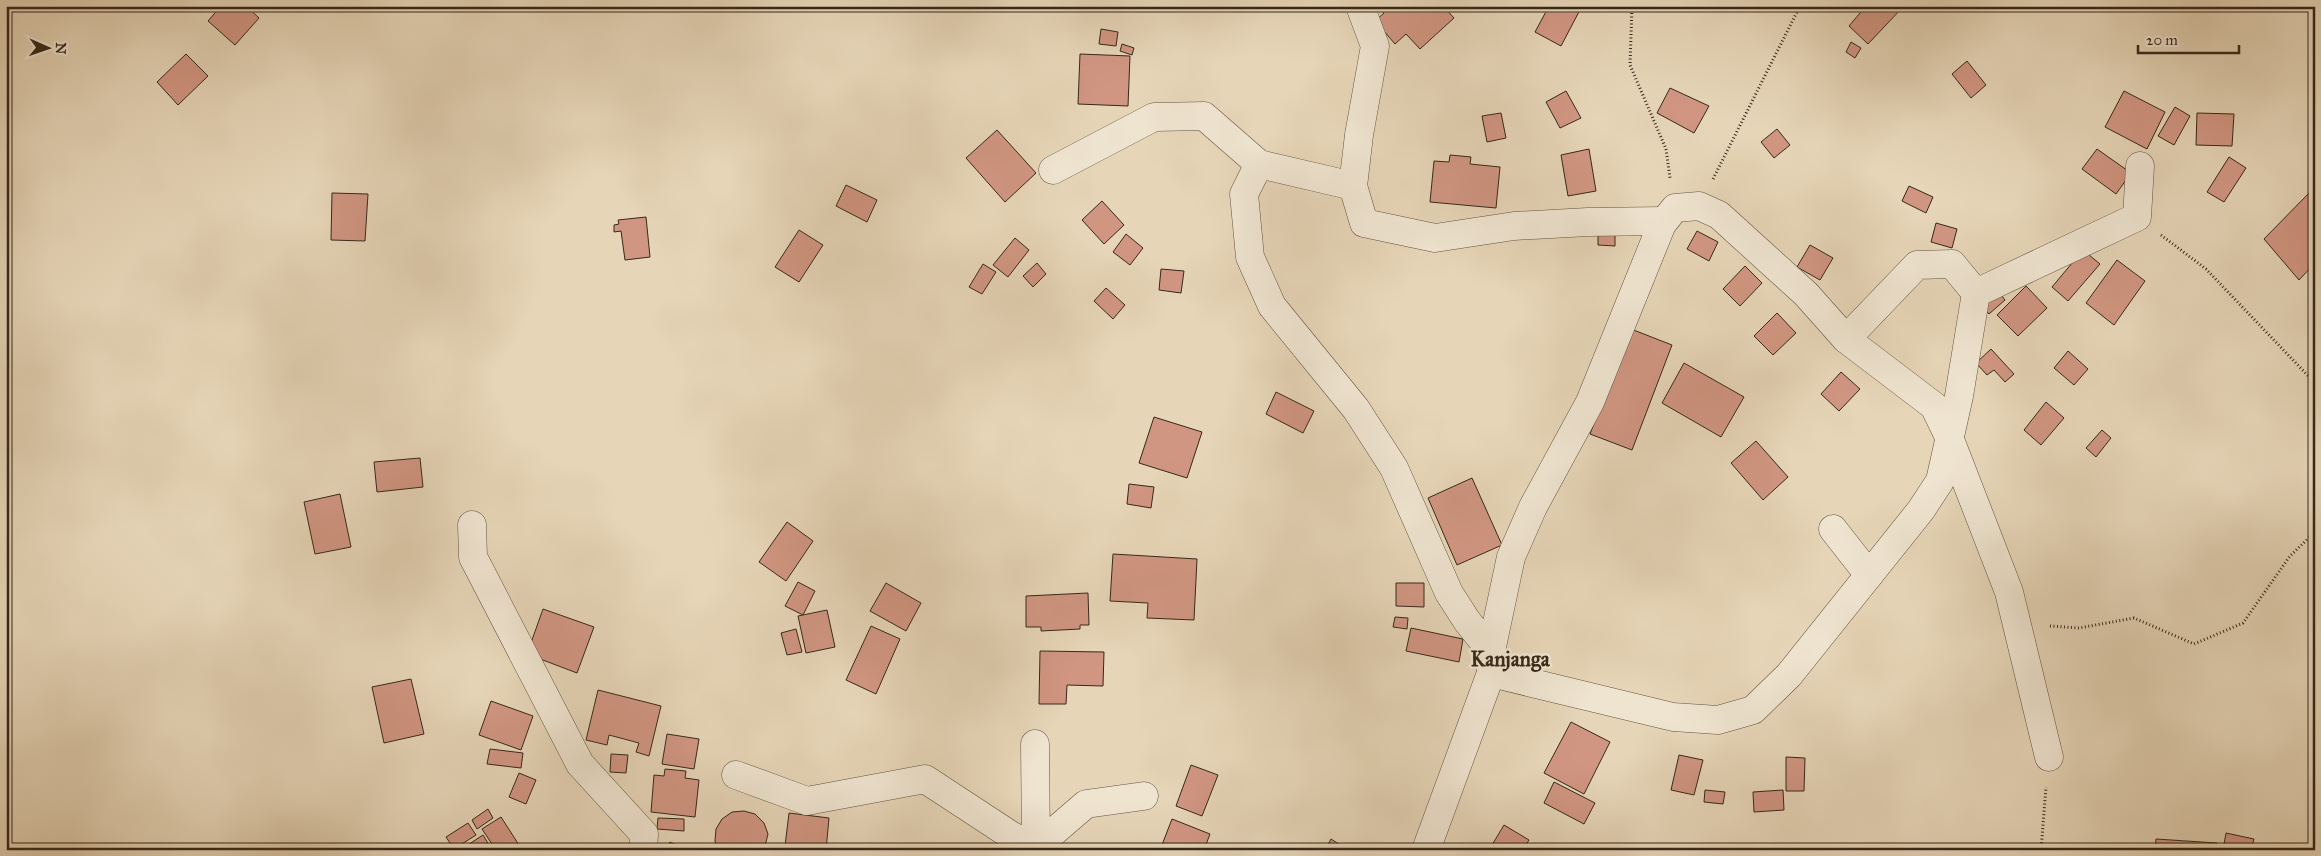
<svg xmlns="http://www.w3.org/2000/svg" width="2321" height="856" font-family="'IM FELL Great Primer',serif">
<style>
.building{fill:#d19682;stroke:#36281a}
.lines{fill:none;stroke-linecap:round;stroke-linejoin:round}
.minor-casing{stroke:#625341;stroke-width:29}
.path{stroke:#36281a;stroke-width:3;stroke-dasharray:1 2.5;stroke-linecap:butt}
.minor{stroke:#efe4d0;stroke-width:28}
.labels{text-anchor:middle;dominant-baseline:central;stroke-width:5;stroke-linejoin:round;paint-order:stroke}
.quarter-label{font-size:21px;font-weight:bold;fill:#36281a;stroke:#efe4d0}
</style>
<rect width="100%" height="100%" fill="#e6d5b7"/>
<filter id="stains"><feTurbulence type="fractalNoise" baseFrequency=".004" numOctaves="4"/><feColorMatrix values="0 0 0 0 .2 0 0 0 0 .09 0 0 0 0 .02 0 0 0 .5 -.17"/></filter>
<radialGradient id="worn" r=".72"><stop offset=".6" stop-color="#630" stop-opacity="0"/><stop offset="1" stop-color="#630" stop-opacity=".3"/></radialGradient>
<!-- building -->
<g class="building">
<path d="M221,6H246L259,18L235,45L208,21Z"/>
<path d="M1377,6H1443L1454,18L1420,49L1406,34L1395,44L1375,21L1384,13Z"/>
<path d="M1549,6H1582L1561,46L1535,32Z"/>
<path d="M1866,6L1902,8L1868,44L1849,26Z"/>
<path d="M1101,29L1118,32L1116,46L1099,44Z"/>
<path d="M1851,42L1861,48L1855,58L1846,52Z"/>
<path d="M1122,44L1134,48L1132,55L1120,51Z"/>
<path d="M186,54L208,76L178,105L157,82Z"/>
<path d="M1080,54L1130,56L1128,106L1078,104Z"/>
<path d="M1967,61L1986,85L1971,98L1952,74Z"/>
<path d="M1670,88L1709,106L1694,133L1657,113Z"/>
<path d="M1566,91L1581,118L1560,128L1546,102Z"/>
<path d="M2124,91L2165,112L2147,149L2105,127Z"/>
<path d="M2175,107L2190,116L2174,145L2158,136Z"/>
<path d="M1501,113L1506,138L1487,142L1482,116Z"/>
<path d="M2197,113L2234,114L2232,146L2196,145Z"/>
<path d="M1777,129L1790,145L1774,158L1761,142Z"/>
<path d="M997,130L1036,173L1005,202L966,158Z"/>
<path d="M1589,149L1596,191L1568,196L1561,155Z"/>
<path d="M2097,149L2131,173L2116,194L2082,169Z"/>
<path d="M1450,155L1471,157L1470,164L1500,167L1496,208L1430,202L1434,161L1449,162Z"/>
<path d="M2229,157L2246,168L2224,202L2207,192Z"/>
<path d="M846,185L877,200L867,222L836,206Z"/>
<path d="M1909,186L1933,197L1926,213L1902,201Z"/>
<path d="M2311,191L2315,196V263L2299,280L2264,239Z"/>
<path d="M332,193L368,194L365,241L331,240Z"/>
<path d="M1102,201L1124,225L1104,244L1082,220Z"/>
<path d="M646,217L650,257L625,260L621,231L614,232V225L619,224L618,220Z"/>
<path d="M1936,223L1957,229L1952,248L1931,242Z"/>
<path d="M799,230L823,245L799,282L775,267Z"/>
<path d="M1697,231L1718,242L1709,261L1687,249Z"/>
<path d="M1126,234L1143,248L1130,265L1113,252Z"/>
<path d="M1598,234H1615V246L1598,245Z"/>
<path d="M1015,238L1029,250L1008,277L993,265Z"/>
<path d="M1810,245L1833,258L1820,280L1797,267Z"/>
<path d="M2083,250L2100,264L2068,301L2052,287Z"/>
<path d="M2117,260L2145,281L2114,325L2086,303Z"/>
<path d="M1037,263L1046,274L1033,287L1023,276Z"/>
<path d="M983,264L996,272L982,294L969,287Z"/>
<path d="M1745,266L1762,283L1740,306L1723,289Z"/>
<path d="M1161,269L1184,271L1181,293L1159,290Z"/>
<path d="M2026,286L2047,308L2018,336L1997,315Z"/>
<path d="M1106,288L1125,305L1113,319L1094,301Z"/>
<path d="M1998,291L2005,300L1989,314L1982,306Z"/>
<path d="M1777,313L1796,333L1773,355L1754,336Z"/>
<path d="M1631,329L1672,345L1632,450L1590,434Z"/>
<path d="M1991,349L2014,374L2005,382L1994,370L1987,375L1976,363Z"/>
<path d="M2068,351L2088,369L2074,385L2054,368Z"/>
<path d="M1684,363L1744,397L1721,437L1662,403Z"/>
<path d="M1841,372L1860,389L1839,411L1821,394Z"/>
<path d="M1276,392L1314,411L1303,433L1266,414Z"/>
<path d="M2046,402L2064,418L2041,445L2024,430Z"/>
<path d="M1154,417L1202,432L1187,478L1139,463Z"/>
<path d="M2102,430L2111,438L2096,457L2086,448Z"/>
<path d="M1756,441L1788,477L1763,500L1731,463Z"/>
<path d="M420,458L423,487L377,492L374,462Z"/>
<path d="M1472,478L1502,545L1457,565L1428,498Z"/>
<path d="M1129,484L1154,487L1151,508L1127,504Z"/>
<path d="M340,494L351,547L315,554L304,502Z"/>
<path d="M787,522L813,541L786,581L759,562Z"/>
<path d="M1113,554L1197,559L1194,620L1147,618L1148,603L1110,601Z"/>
<path d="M798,582L815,591L803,615L785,606Z"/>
<path d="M886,583L921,603L906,631L870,611Z"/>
<path d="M1396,583H1424V607L1396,606Z"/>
<path d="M1088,593L1089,625H1080V629L1041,631V627H1026V596Z"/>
<path d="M543,609L594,627L577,673L527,654Z"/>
<path d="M827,610L835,647L806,653L798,616Z"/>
<path d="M1395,617L1408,618L1407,629L1393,627Z"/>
<path d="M871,626L900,639L876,694L846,680Z"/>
<path d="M1411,628L1463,639L1459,662L1406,651Z"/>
<path d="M796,629L802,652L787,655L781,633Z"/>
<path d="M1040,651L1104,652L1103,686L1067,685L1066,704H1039Z"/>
<path d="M411,679L424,734L384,743L372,687Z"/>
<path d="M598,690L661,706L649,756L636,752L639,743L609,735L607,745L586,740Z"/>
<path d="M491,701L533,716L521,750L479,735Z"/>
<path d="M1571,722L1610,742L1584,794L1544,773Z"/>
<path d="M667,734L699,739L694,769L662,764Z"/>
<path d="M490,749L523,753L521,768L487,764Z"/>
<path d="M611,754L628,755L626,773L610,772Z"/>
<path d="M1679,755L1703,760L1694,795L1671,790Z"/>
<path d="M1786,757L1805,758L1804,791H1786Z"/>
<path d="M1191,765L1218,775L1202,816L1176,806Z"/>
<path d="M665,769L686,771L685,778L699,780L695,817L651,812L654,775L664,776Z"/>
<path d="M519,773L536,780L526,804L509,797Z"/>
<path d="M1554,782L1595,803L1584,824L1544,803Z"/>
<path d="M1705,790L1725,792L1723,804L1704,802Z"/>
<path d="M1783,790L1784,810L1754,812L1753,792Z"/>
<path d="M488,809L493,818L477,829L472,820Z"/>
<path d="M744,811L755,814L764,823L768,834L764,850H718L715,841L716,829L722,819L732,812Z"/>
<path d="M789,813L829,818L826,850L785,846Z"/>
<path d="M501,817L519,845L512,850H496L482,829Z"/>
<path d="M658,818L684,819V831L657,829Z"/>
<path d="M1172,819L1210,834L1204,850H1160Z"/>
<path d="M468,823L476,835L454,849L446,837Z"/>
<path d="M1504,825L1529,840L1523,850H1489Z"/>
<path d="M2226,833L2254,839L2251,850H2223Z"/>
<path d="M483,835L492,850H460Z"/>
<path d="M1331,839L1348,850H1325Z"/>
<path d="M2156,839L2217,843V850H2155Z"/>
<path d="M670,842L686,850H667Z"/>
</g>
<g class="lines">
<!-- minor casing -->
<g class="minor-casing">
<g id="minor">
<path d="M1259,164L1244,194L1250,257L1272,306L1356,409L1394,468L1449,593L1467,621L1491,651"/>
<path d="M1053,170L1154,117L1204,116L1259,164L1353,186L1359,135L1375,46L1360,6"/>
<path d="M1353,186L1364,223L1435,238L1514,226L1588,222L1664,221"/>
<path d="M1846,339L1917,265L1952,264L1976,293"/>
<path d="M472,525L473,557L580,764L644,834L643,850"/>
<path d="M1833,529L1869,575"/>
<path d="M1491,673L1673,717L1718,720L1753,710L1789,675L1921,510L1940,481L1959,396L1976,293L2137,217L2140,166"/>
<path d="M1035,744L1036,850"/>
<path d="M736,775L807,801L925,779L1012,836L1036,847L1086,804L1144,796"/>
<path d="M1426,850L1491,673V651L1511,557L1533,507L1590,402L1662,224L1675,208L1699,206L1719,215L1806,294L1846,339L1934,406L1949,437L2009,592L2049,757"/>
</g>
</g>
<!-- path -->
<g class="path">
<path d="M1632,6L1630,65L1666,149L1670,178"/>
<path d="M1713,179L1800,6"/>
<path d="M2161,235L2206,269L2315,383"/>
<path d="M2050,626L2079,628L2134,618L2194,644L2243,623L2290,556L2315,532"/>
<path d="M2041,850L2046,787"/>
</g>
<!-- minor -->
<use href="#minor" class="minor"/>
</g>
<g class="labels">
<!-- quarter labels -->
<g class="quarter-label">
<text x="1510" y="659">Kanjanga</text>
</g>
</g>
<!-- margin -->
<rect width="2321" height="856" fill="none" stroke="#e6d5b7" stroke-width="25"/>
<rect x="8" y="8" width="2306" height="841" fill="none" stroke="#36281a" stroke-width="2.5"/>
<rect x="12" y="12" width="2296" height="831" fill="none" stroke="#36281a"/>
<!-- north arrow -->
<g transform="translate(48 48) rotate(92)" stroke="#efe4d0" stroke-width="4" paint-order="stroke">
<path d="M0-4L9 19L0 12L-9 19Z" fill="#36281a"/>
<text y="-8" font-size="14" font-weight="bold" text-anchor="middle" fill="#36281a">N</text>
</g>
<!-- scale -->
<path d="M2138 45v8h101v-8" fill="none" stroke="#36281a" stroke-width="2.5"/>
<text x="2146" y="45" font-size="15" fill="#36281a" stroke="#efe4d0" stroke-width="4" paint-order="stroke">20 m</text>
<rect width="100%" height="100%" filter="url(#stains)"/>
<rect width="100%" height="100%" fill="url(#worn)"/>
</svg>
